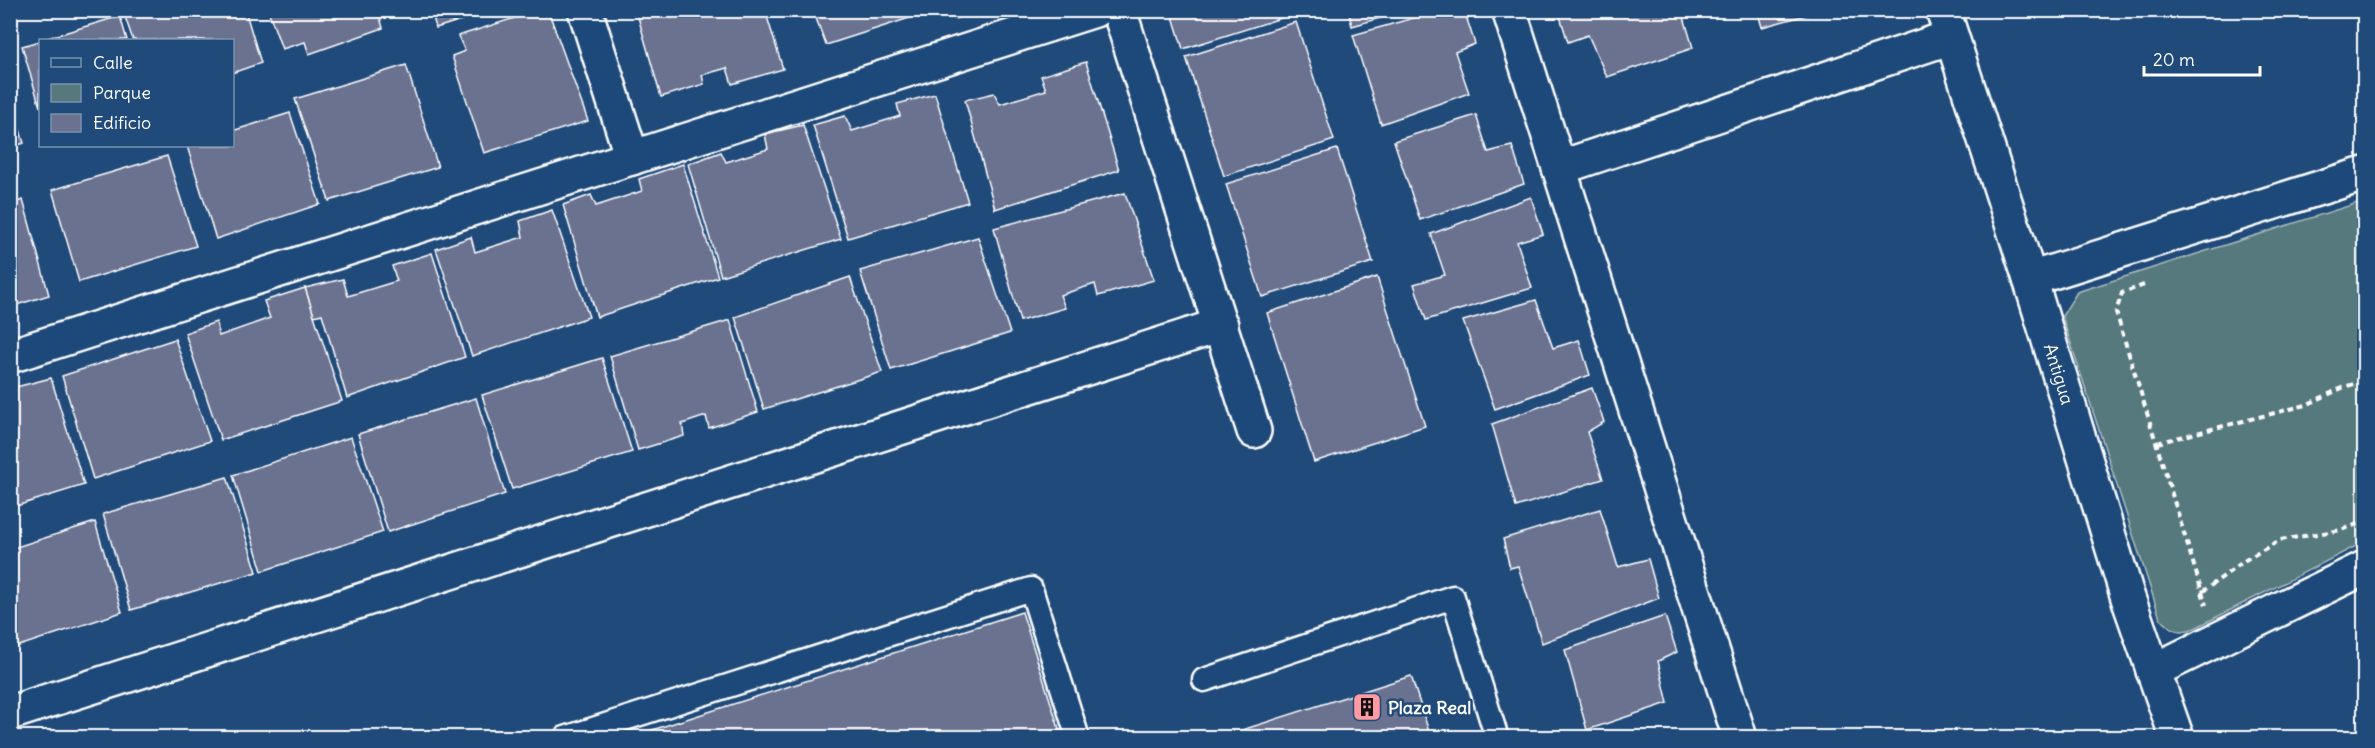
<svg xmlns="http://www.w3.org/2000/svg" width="2375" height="748" font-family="Delius,sans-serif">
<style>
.green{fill:#57797e;stroke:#abbcbe;stroke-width:1.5}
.building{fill:#6b7290;stroke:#fff;stroke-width:1.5}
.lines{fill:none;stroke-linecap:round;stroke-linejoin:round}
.service-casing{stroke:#fff;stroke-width:27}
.minor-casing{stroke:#fff;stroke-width:38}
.path{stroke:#fff;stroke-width:4;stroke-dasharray:6 4.5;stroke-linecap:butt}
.service{stroke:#1f4a7a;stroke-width:22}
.minor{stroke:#1f4a7a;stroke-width:33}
.labels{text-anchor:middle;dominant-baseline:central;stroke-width:5;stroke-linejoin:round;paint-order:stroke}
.street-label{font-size:18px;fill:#fff;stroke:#1f4a7a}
.poi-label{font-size:18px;font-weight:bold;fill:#fff;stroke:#1f4a7a;text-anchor:start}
</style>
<rect width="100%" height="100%" fill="#1f4a7a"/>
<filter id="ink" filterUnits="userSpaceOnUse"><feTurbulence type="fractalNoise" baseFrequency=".0167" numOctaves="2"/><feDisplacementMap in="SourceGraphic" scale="12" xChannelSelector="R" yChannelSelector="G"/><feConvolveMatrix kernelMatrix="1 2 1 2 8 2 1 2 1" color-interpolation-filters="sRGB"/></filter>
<g filter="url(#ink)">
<!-- green -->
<path class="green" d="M2364,201V542L2195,628C2178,634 2172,631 2160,618L2062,316L2077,292Z"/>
<!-- building -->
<g class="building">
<path d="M134,10H245L261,63L232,73V40H133L124,14Z"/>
<path d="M268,10H378L383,28L309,54L305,42L282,49Z"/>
<path d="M431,10H493L436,28Z"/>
<path d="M540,10H548L588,121L484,153L452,56L465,51L458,36Z"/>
<path d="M636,10H765L783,69L732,84L727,68L702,75L704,84L661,97Z"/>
<path d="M813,10H924L925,13L826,45Z"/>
<path d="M951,10H984L954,19Z"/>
<path d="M1171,10H1292L1294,14L1183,49Z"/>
<path d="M1348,10H1408L1352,26Z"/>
<path d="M1442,10H1464L1475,44L1455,52L1469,93L1381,124L1353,35Z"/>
<path d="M1558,10H1682L1693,48L1607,77L1588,35L1568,42Z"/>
<path d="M1757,10H1825L1762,27Z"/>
<path d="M120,16L127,40H41Z"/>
<path d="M1296,22L1334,140L1224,176L1186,57Z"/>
<path d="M40,41V107L22,46Z"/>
<path d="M1086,62L1119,170L995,209L965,100L994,93L1000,104L1046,90L1041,76Z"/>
<path d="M406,65L438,167L329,201L295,99Z"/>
<path d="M935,94L968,202L848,238L813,125L845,116L852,131L900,116L897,104Z"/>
<path d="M10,98L24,143L10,148Z"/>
<path d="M290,113L320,204L216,239L187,146H232V131Z"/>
<path d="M1476,115L1488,152L1512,146L1524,184L1420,220L1394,141Z"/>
<path d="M803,125L841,239L721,276L688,164L721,152L726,162L768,149L765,134Z"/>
<path d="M1337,149L1373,262L1262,297L1226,184Z"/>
<path d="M167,156L196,246L79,282L52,190Z"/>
<path d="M683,164L718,277L597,317L563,205L591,195L596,206L642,191L639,179Z"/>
<path d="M1125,193L1154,280L1098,296L1095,284L1060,295L1065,308L1020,321L994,228Z"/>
<path d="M1531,197L1543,234L1517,242L1532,288L1426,320L1414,284L1445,275L1431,234Z"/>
<path d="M23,200L49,295L10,307V204Z"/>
<path d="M552,210L589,317L472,356L436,249L471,237L475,252L523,237L520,221Z"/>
<path d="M978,237L1010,333L891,370L860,271Z"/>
<path d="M432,253L465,357L347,398L322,314L314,316L305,288L343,279L348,296L397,281L392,266Z"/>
<path d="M850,277L882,372L764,409L735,317Z"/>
<path d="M1377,277L1425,426L1314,462L1267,313Z"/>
<path d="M305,288L342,401L221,440L185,333L216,322L219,336L270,318L264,301Z"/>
<path d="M1536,300L1553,348L1579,340L1590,375L1495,409L1463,321Z"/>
<path d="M730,320L758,412L709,428L706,416L682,424L684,436L638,450L610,356Z"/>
<path d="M175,339L210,441L93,479L62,376Z"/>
<path d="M602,358L632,452L512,489L482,395Z"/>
<path d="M51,378L84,485L10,508L12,388Z"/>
<path d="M1592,388L1604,422L1587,432L1603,479L1516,507L1492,424Z"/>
<path d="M476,398L505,494L388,532L358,434Z"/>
<path d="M351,437L383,532L262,571L233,475Z"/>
<path d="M227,477L257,572L131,610L103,514Z"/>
<path d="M1600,509L1618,567L1648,559L1659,598L1542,643L1518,566L1510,568L1503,539Z"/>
<path d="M95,522L122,612L10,649V549Z"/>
<path d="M1022,612L1062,738H627Z"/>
<path d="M1665,616L1677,652L1658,661L1668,703L1587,730L1565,650Z"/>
<path d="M1411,676L1431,738H1217Z"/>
</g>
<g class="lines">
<!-- service casing -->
<g class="service-casing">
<g id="service">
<path d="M1204,680L1453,597L1497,738"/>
<path d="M565,738L1031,589L1078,738"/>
</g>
</g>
<!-- minor casing -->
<g class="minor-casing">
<g id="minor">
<path d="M585,10L632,158"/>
<path d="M1119,10L1254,431"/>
<path d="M1509,10L1740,738"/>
<path d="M1943,10L2030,279L2128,598L2177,738"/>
<path d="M1559,168L1951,37"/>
<path d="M2030,279L2364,174"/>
<path d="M10,356L1095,10"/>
<path d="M2153,671L2364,568"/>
<path d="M10,713L1221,325"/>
</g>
</g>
<!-- path -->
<g class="path">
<path d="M2144,285L2122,293L2116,312L2206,605"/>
<path d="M2157,443L2306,405L2344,387L2364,381"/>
<path d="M2202,592L2247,559L2280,540L2341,530L2364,522"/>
</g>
<!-- service -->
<use href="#service" class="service"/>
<!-- minor -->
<use href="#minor" class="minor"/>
</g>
</g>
<!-- icons -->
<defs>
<g id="building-square" transform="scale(1.5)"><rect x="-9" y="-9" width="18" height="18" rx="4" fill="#ff9aa2" stroke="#1f4a7a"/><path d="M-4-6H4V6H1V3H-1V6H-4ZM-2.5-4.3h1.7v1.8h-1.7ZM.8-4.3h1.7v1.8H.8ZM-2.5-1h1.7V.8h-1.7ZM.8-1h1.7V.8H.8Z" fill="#111"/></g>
</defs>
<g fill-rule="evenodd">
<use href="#building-square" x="1367" y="707"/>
</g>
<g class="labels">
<!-- street labels -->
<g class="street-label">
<text transform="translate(2059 374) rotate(73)">Antigua</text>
</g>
<!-- poi labels -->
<g class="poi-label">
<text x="1388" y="707">Plaza Real</text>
</g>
</g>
<!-- margin -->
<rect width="2375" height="748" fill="none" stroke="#1f4a7a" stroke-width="36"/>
<rect x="18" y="18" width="2339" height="712" fill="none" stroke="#fff" stroke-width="2" filter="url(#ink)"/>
<!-- legend -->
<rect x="39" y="39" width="195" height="108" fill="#1f4a7a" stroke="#7992af" stroke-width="1.5"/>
<rect x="51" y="58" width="30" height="9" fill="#1f4a7a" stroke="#7992af" stroke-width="1.5"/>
<text x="93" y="69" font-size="18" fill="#ffffff">Calle</text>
<rect x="51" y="84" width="30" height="18" fill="#57797e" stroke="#7992af" stroke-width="1.5"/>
<text x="93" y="99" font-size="18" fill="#ffffff">Parque</text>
<rect x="51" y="114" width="30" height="18" fill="#6b7290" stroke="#7992af" stroke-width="1.5"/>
<text x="93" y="129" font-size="18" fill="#ffffff">Edificio</text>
<!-- scale -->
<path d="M2144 66v9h116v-9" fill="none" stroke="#ffffff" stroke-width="3"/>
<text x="2153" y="66" font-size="18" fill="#ffffff" stroke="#1f4a7a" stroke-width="4.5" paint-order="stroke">20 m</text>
</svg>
